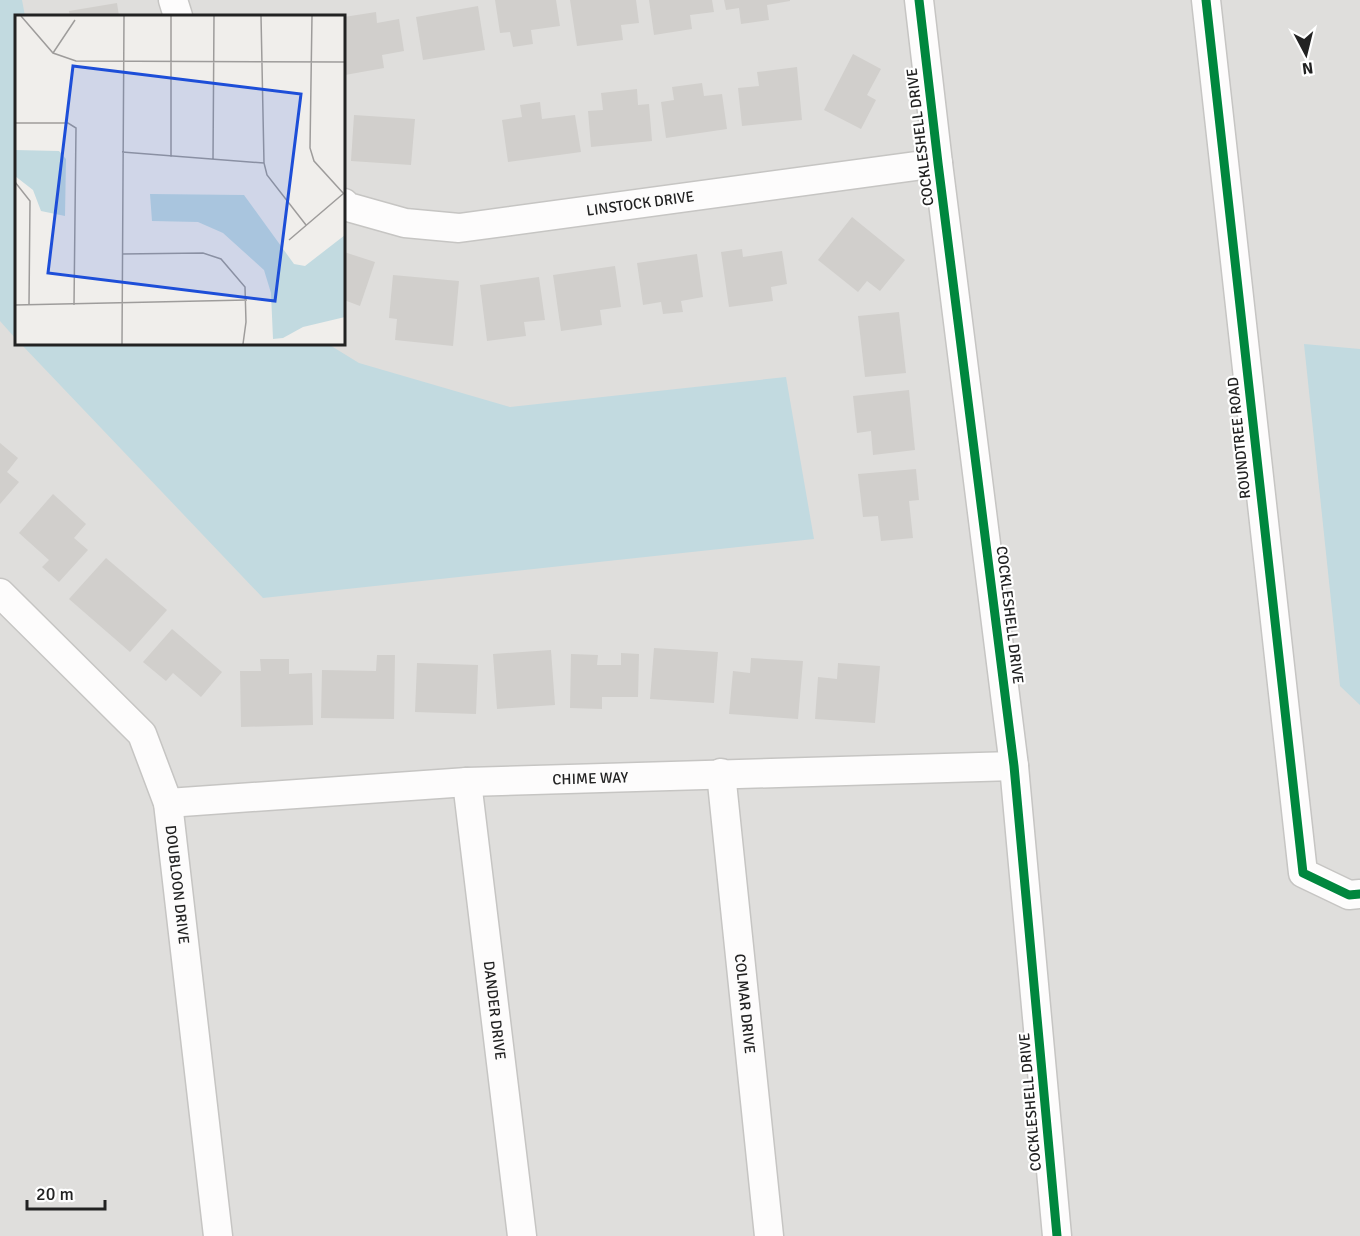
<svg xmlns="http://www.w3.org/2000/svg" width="1360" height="1236" font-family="Signika,sans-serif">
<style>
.residential{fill:#dfdedc;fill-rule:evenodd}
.water{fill:#c2dae0}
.building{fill:#d1cfcc}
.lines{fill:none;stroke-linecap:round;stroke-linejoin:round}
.minor-casing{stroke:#c6c5c3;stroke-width:31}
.minor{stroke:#fdfcfc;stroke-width:28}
.cycleway-casing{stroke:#fff;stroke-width:13}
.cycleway{stroke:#00873e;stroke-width:9}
.labels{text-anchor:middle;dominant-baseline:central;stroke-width:4.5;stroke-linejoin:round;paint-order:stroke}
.street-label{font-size:15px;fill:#222;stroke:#fff}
.inset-road{fill:none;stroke:#9e9c9b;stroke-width:1.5}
.view{fill:#1d4ed8;fill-opacity:0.15;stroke:#1d4ed8;stroke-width:3}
.inset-edge{fill:none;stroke:#222;stroke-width:3}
</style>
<rect width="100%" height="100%" fill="#f0eeeb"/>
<!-- residential -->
<path class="residential" d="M0,0H1360V1236H0ZM16,16H344V344H16Z"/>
<!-- water -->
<g class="water">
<path d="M0,0H22L25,16H16V339L0,321Z"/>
<path d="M21,344H328L359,363L510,407L786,377L814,539L263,598Z"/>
<path d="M1304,344L1360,349V705L1340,686Z"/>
</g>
<!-- building -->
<g class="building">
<path d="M495,0H556L560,26L531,30L533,44L513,47L510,32L500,33Z"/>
<path d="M570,0H636L639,23L621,25L623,40L577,46Z"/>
<path d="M649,0H712L714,12L690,15L692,29L654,35Z"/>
<path d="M724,0H790V1L767,5L769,20L741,24L739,8L726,10Z"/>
<path d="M117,3L119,16H70L69,11Z"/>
<path d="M478,6L485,50L423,60L416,17Z"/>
<path d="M376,12L377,23L399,19L404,51L382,55L384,68L345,75L344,17Z"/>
<path d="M853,54L881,69L867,95L876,100L861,129L824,110Z"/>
<path d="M797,67L802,120L742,126L738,88L759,86L757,72Z"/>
<path d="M702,83L704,96L722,94L727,129L666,138L661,102L674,100L672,87Z"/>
<path d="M637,89L638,105L649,104L652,141L591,147L588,111L603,110L601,93Z"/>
<path d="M540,102L542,119L575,115L581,152L508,162L502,120L522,117L520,105Z"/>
<path d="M354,115L415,119L411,165L351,161Z"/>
<path d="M852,217L905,260L880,291L867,281L858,292L818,260Z"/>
<path d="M742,249L743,257L782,251L787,284L771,287L773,301L729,307L721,252Z"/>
<path d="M344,252L375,262L360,306L344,300Z"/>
<path d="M697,254L703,297L681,301L683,312L663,314L661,302L643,305L637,263Z"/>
<path d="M615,266L621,307L600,310L602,325L561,331L553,275Z"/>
<path d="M393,275L459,281L453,346L395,340L397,319L389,318Z"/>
<path d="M539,277L545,320L524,322L526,336L487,341L480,285Z"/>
<path d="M899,312L906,373L865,377L858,316Z"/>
<path d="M909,390L915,450L873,455L871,431L857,433L853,396Z"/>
<path d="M0,443L18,458L7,472L19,482L0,504Z"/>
<path d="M916,469L919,500L909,501L913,538L881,541L878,516L863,517L858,474Z"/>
<path d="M53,494L86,524L74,538L88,550L59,582L42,567L49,560L19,533Z"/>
<path d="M106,558L167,610L130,652L69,599Z"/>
<path d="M172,629L222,672L201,697L173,673L166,681L143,662Z"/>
<path d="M654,648L718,652L714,703L650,699Z"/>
<path d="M551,650L555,705L497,709L493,654Z"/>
<path d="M621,653L639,654L638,697H602V709L570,708L571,654L598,655L597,665H621Z"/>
<path d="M377,655H395L394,719L321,718L322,670L376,671Z"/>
<path d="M751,658L803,661L798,719L729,714L733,671L750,673Z"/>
<path d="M260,659H289V674L312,673L313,725L241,727L240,671H261Z"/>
<path d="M417,663L478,665L476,714L415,712Z"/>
<path d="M838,663L880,666L875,723L815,719L818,677L837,679Z"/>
</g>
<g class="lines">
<!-- minor casing -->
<g class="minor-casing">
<g id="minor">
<path d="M173,0L178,16"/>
<path d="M919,0L938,163L1014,766L1057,1236"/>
<path d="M1206,0L1303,873L1349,895L1360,894"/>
<path id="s1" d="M344,203L348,207L405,223L459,228L938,163"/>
<path id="s2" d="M0,593L142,734L168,803L218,1236"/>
<path id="s3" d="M721,773L769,1236"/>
<path id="s4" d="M467,782L522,1236"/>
<path id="s5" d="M168,803L467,782L1014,766"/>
</g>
</g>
<!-- minor -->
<use href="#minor" class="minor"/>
<!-- cycleway casing -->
<g class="cycleway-casing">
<g id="cycleway">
<path d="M919,0L938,163L1014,766L1057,1236"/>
<path d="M1206,0L1303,873L1349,895L1360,894"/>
</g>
</g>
<!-- cycleway -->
<use href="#cycleway" class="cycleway"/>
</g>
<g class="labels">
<!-- street labels -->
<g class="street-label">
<text transform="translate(920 137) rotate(-97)">COCKLESHELL DRIVE</text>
<text stroke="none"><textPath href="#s1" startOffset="302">LINSTOCK DRIVE</textPath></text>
<text transform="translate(1239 438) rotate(-96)">ROUNDTREE ROAD</text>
<text transform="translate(1010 615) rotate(83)">COCKLESHELL DRIVE</text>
<text stroke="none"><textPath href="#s5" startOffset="423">CHIME WAY</textPath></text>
<text stroke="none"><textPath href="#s2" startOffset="356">DOUBLOON DRIVE</textPath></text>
<text stroke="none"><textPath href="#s3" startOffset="232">COLMAR DRIVE</textPath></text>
<text stroke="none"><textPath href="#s4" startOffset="230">DANDER DRIVE</textPath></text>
<text transform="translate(1030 1102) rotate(-95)">COCKLESHELL DRIVE</text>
</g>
</g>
<!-- overview -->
<g transform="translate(15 15)">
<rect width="330" height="330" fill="#f0eeeb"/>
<path d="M0,135L44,136L51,144L50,201L26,196L18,175L0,161ZM135,179L229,180L279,249L290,251L330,220V302L288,312L268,323L258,324L256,278L249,255L208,218L183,207L137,206Z" fill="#c2dae0"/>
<path class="inset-road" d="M6,1L38,38L61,46L330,47M156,1V142M246,1L249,148L252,160L291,210M297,1L295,133L299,146L329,179M38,38L60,5M0,108H53L61,113L59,290M107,137L249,148M198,145L199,1M0,167L15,186L14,290M274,225L329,178M107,239L188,238L206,244L230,272L231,307L228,329M0,290L232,285M107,329L109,1"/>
<path class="view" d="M58,51L286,79L260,286L33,258Z"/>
<rect width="330" height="330" class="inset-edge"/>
</g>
<!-- north arrow -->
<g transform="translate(1306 54) rotate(173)" stroke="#ffffff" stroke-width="4.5" paint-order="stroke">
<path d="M0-4.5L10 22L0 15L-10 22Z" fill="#222222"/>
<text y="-9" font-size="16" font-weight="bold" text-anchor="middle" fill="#222222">N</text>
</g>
<!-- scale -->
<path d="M27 1200v9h78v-9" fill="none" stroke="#222222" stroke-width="3"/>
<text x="36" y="1200" font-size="18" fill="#222222" stroke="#ffffff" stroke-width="4.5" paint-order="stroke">20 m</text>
</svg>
